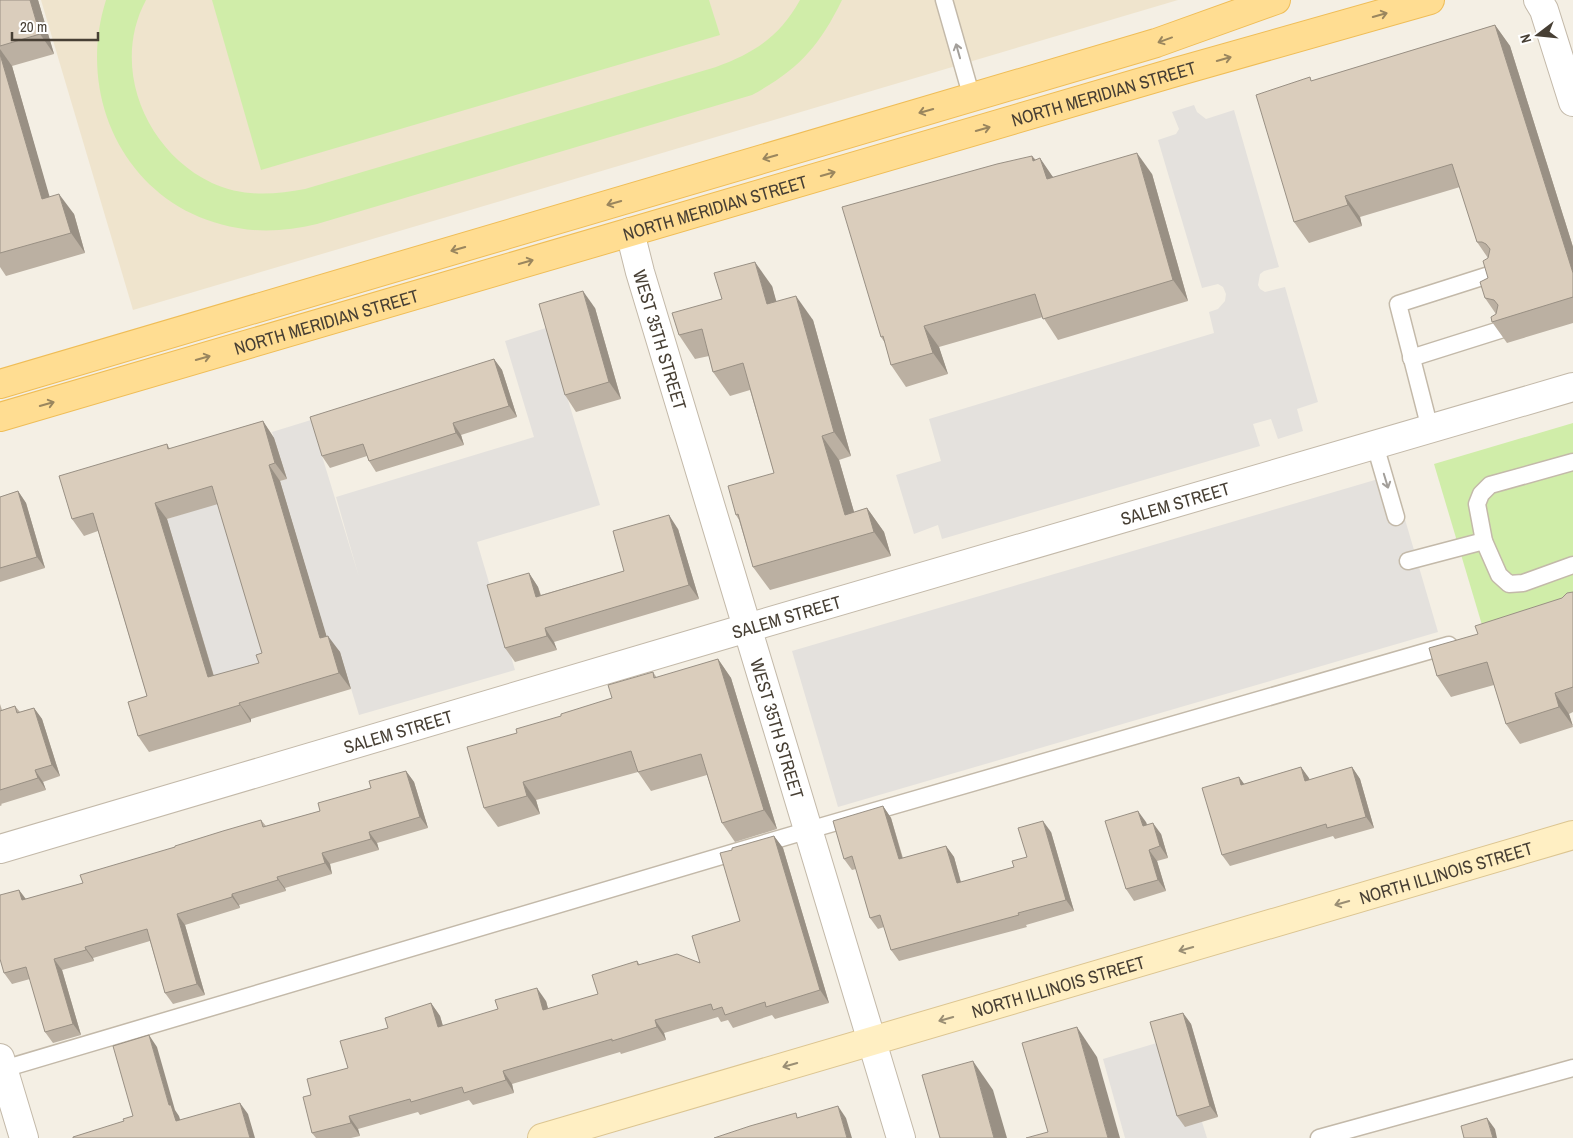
<svg xmlns="http://www.w3.org/2000/svg" width="1573" height="1138" font-family="'Archivo Narrow',sans-serif">
<style>
.education{fill:#efe4cd}
.green{fill:#d0eda9}
.parking{fill:#e4e1dd}
.lines{fill:none;stroke-linecap:round;stroke-linejoin:round}
.service-casing{stroke:#c3b9a9;stroke-width:19}
.minor-casing{stroke:#c3b9a9;stroke-width:30}
.tertiary-casing{stroke:#c3b9a9;stroke-width:30}
.secondary-casing{stroke:#dcc591;stroke-width:30}
.primary-casing{stroke:#efbd57;stroke-width:30}
.service{stroke:#fff;stroke-width:16}
.minor{stroke:#fff;stroke-width:28}
.tertiary{stroke:#fff;stroke-width:28}
.secondary{stroke:#ffefc3;stroke-width:28}
.primary{stroke:#ffdd92;stroke-width:28}
.wall{fill:#bbb0a2;fill-rule:evenodd}
.shaded-wall{fill:#999084}
.building{fill:#dacdbc;stroke:#999084;fill-rule:evenodd}
.oneway{stroke:#9a865e}
.oneway2{stroke:#a39f9a}
.oneway3{stroke:#9a8e74}
.labels{text-anchor:middle;dominant-baseline:central;stroke-width:4.5;stroke-linejoin:round;paint-order:stroke}
.street-label{font-size:18px;fill:#473f34;stroke:#fff}
</style>
<rect width="100%" height="100%" fill="#f4efe4"/>
<!-- education -->
<path class="education" d="M41,0H1178L133,310Z"/>
<!-- green -->
<g class="green">
<path d="M106,0H146C110,67 146,152 212,183C242,197 274,195 305,189L716,67C755,53 780,36 800,0H842C819,47 798,70 752,95L317,224C291,230 265,233 238,228C130,210 74,101 106,0Z"/>
<path d="M212,0H709L720,35L261,170Z"/>
<path d="M1573,423V598L1482,625L1434,464Z"/>
</g>
<!-- parking -->
<g class="parking">
<path d="M1194,105L1197,112L1206,119L1234,110L1279,267L1264,271L1260,274L1258,285L1260,289L1265,292L1285,287L1318,402L1297,409L1303,431L1278,439L1271,419L1253,424L1260,446L942,539L938,525L914,534L896,475L941,461L929,419L1214,333L1209,312L1218,309L1225,301L1226,294L1223,287L1218,284L1202,288L1158,140L1176,134L1179,129L1172,112Z"/>
<path d="M546,328L600,505L477,542L515,670L359,715L340,652L332,654L280,481L287,479L272,432L311,420L359,577L336,497L534,437L505,341Z"/>
<path d="M1392,475L1438,632L838,807L792,651Z"/>
<path d="M217,503L273,670L219,694L167,519Z"/>
<path d="M1160,1042L1202,1122L1207,1138H1125L1103,1059Z"/>
</g>
<g class="lines">
<!-- service casing -->
<g class="service-casing">
<g id="service">
<path d="M944,0L972,98"/>
<path d="M1411,358L1503,329"/>
<path d="M1430,429L1398,304L1495,273"/>
<path d="M1375,445L1396,517"/>
<path d="M1573,462L1490,485L1481,494L1477,504L1484,541L1499,575L1509,584L1523,583L1573,565"/>
<path d="M1408,561L1484,541"/>
<path d="M0,1070L809,830L1449,645"/>
<path d="M1319,1138L1573,1068"/>
</g>
</g>
<!-- minor casing -->
<g class="minor-casing">
<g id="minor">
<path id="s1" d="M630,232L640,272L901,1138"/>
<path id="s2" d="M0,849L730,633L1573,387"/>
<path d="M0,1058L24,1138"/>
</g>
</g>
<!-- tertiary casing -->
<g class="tertiary-casing">
<path id="tertiary" d="M1538,0L1544,10L1573,102"/>
</g>
<!-- secondary casing -->
<g class="secondary-casing">
<g id="secondary">
<path id="s3" d="M542,1138L1573,835"/>
</g>
</g>
<!-- primary casing -->
<g class="primary-casing">
<g id="primary">
<path d="M0,384L1156,43L1276,0"/>
<path id="s4" d="M0,417L1176,72L1430,0"/>
</g>
</g>
<!-- service -->
<use href="#service" class="service"/>
<!-- minor -->
<use href="#minor" class="minor"/>
<!-- tertiary -->
<use href="#tertiary" class="tertiary"/>
<!-- secondary -->
<use href="#secondary" class="secondary"/>
<!-- primary -->
<use href="#primary" class="primary"/>
</g>
<!-- wall -->
<g class="wall">
<path d="M0,0H38L54,54L12,66L49,197L74,214L85,253L6,276L0,267Z"/>
<path d="M1495,25L1510,46L1573,247V323L1507,343L1492,322L1496,314L1485,298L1488,278V258L1477,242L1460,187L1360,217L1362,226L1309,243L1294,222L1312,81Z"/>
<path d="M1032,156L1053,177L1152,174L1188,301L1058,340L1043,317L939,347L948,374L906,387L891,365L885,343L881,337Z"/>
<path d="M772,286L776,302L813,320L851,456L839,460L854,512L867,508L884,532L891,556L770,590L753,567L739,520L736,515L774,473L750,390L730,396L713,372L709,356L695,359L679,335Z"/>
<path d="M595,308L621,399L576,412L565,395Z"/>
<path d="M494,359L502,370L517,417L461,435L464,445L376,472L369,461L367,456L330,468L322,456Z"/>
<path d="M263,421L274,438L287,479L280,481L326,636L340,652L351,689L251,719V722L149,752L138,736L147,696L98,531L84,536L72,519L167,444L170,449ZM218,504L262,653L259,663L214,676L167,519Z"/>
<path d="M18,491L26,503L45,568L0,582V497Z"/>
<path d="M678,529L699,599L554,642L557,650L515,662L505,648L529,573L538,587L541,595L624,571Z"/>
<path d="M1573,592V712L1569,714L1573,727L1520,744L1506,724L1494,685L1451,697L1437,676L1478,634L1562,598Z"/>
<path d="M718,659L731,678L777,829L735,842L722,823L707,775L651,791L638,772L536,800L540,814L498,827L484,808L517,733L612,698L653,672L657,678Z"/>
<path d="M0,704L2,710L15,706L20,712L34,708L42,719L60,776L43,782L46,790L1,804L2,805L0,806Z"/>
<path d="M1301,767L1309,780L1352,767L1360,779L1374,828L1335,839L1333,836L1230,866L1222,855L1239,777L1244,784Z"/>
<path d="M406,771L414,782L428,828L377,843L379,850L330,864L332,874L285,888L286,891L239,905L240,908L185,925L205,995L173,1004L165,993L150,941L93,958L94,961L62,970L81,1035L53,1043L45,1032L30,979L12,984L4,973L19,890L26,899L83,883L175,847L261,820L266,826L320,811L371,788Z"/>
<path d="M883,806L891,818L903,858L946,846L954,857L961,882L1014,867L1027,857L1051,832L1074,911L1026,925L1027,927L899,961L891,950L884,927L878,929L870,918L856,869L852,870L844,859Z"/>
<path d="M1146,822L1147,825L1161,834L1168,858L1157,861L1166,891L1134,901L1126,889Z"/>
<path d="M774,836L783,848L829,1003L775,1019L772,1015L733,1028L728,1020L721,1022L718,1017L664,1033L666,1040L621,1054L620,1052L512,1084L514,1093L473,1105L469,1100L420,1115L418,1112L358,1129L360,1136L351,1138H316L312,1133L311,1095L348,1068L388,1028L431,1003L440,1016L443,1026L546,1001L548,1009L598,994L637,961L640,965L700,963L740,921Z"/>
<path d="M1183,1013L1191,1024L1218,1117L1185,1127L1177,1116Z"/>
</g>
<!-- shaded-wall -->
<g class="shaded-wall">
<path d="M30,0H38L54,54L40,34Z"/>
<path d="M1495,25L1510,46L1573,247V273Z"/>
<path d="M0,49L12,66L56,219L42,199L0,54Z"/>
<path d="M1137,153L1152,174L1188,301L1173,280Z"/>
<path d="M1032,156L1045,173L1040,158L1055,180L1062,201L1033,161Z"/>
<path d="M59,194L74,214L85,253L71,233Z"/>
<path d="M1345,196L1360,217L1362,226L1348,205Z"/>
<path d="M755,262L772,286L784,328L767,304Z"/>
<path d="M583,291L595,308L621,399L609,382Z"/>
<path d="M796,296L813,320L851,456L834,432Z"/>
<path d="M924,326L939,347L948,374L933,353Z"/>
<path d="M494,359L502,370L517,417L509,406Z"/>
<path d="M263,421L274,438L287,479L275,463Z"/>
<path d="M453,423L461,435L464,445L456,433Z"/>
<path d="M822,436L839,460L861,536L845,515Z"/>
<path d="M269,465L280,481L332,654L320,638Z"/>
<path d="M18,491L26,503L45,568L37,557Z"/>
<path d="M155,503L167,519L219,694L208,677Z"/>
<path d="M867,508L884,532L891,556L874,532Z"/>
<path d="M669,515L678,529L699,599L689,585Z"/>
<path d="M529,573L538,587L545,611L536,597Z"/>
<path d="M545,628L554,642L557,650L547,636Z"/>
<path d="M328,636L340,652L351,689L339,673Z"/>
<path d="M718,659L731,678L777,829L764,810Z"/>
<path d="M1555,693L1569,714L1573,726L1559,707Z"/>
<path d="M239,703L251,719V722L240,705Z"/>
<path d="M34,708L42,719L60,776L52,765Z"/>
<path d="M1301,767L1309,778L1313,792L1305,781Z"/>
<path d="M1352,767L1360,779L1374,828L1366,817Z"/>
<path d="M35,770L43,782L46,790L38,778Z"/>
<path d="M406,771L414,782L428,828L420,817Z"/>
<path d="M1239,777L1247,788L1241,785Z"/>
<path d="M523,782L536,800L540,814L527,796Z"/>
<path d="M883,806L891,818L906,871L899,859Z"/>
<path d="M1138,811L1146,822L1151,838L1143,826Z"/>
<path d="M1043,821L1051,832L1074,911L1066,900Z"/>
<path d="M1153,823L1161,834L1168,858L1160,846Z"/>
<path d="M369,832L377,843L379,850L371,839Z"/>
<path d="M774,836L783,848L829,1003L820,990Z"/>
<path d="M946,846L954,857L964,894L957,883Z"/>
<path d="M1149,850L1157,861L1166,891L1158,880Z"/>
<path d="M322,853L330,864L332,874L325,863Z"/>
<path d="M277,877L285,888L286,891L278,880Z"/>
<path d="M19,890L27,901L22,900Z"/>
<path d="M232,894L239,905L240,908L232,897Z"/>
<path d="M177,914L185,925L205,995L197,984Z"/>
<path d="M85,947L93,958L94,961L86,950Z"/>
<path d="M54,959L62,970L81,1035L73,1024Z"/>
<path d="M537,988L546,1001L552,1023L543,1010Z"/>
<path d="M431,1003L440,1016L447,1040L438,1027Z"/>
<path d="M1183,1013L1191,1024L1218,1117L1210,1106Z"/>
<path d="M655,1020L664,1033L666,1040L657,1027Z"/>
<path d="M1077,1027L1097,1057L1120,1138H1108Z"/>
<path d="M149,1035L157,1047L175,1110L179,1116L184,1132L176,1121L169,1105Z"/>
<path d="M973,1061L993,1090L1007,1138H994Z"/>
<path d="M503,1071L512,1084L514,1093L506,1080Z"/>
<path d="M240,1103L248,1114L255,1138H250Z"/>
<path d="M838,1106L846,1118L852,1138H847Z"/>
<path d="M349,1116L358,1129L360,1136L351,1123Z"/>
<path d="M1487,1118L1495,1129L1497,1138H1493Z"/>
</g>
<!-- building -->
<g class="building">
<path d="M0,0H30L40,34L0,46Z"/>
<path d="M1495,25L1573,273V297L1492,322L1491,317L1496,314L1498,305L1494,300L1485,298L1480,282L1488,278L1483,261L1488,258L1490,249L1486,244L1482,242H1477L1452,164L1345,196L1348,205L1294,222L1256,95L1310,77L1311,81Z"/>
<path d="M0,54L42,199L59,194L71,233L0,253Z"/>
<path d="M1137,153L1173,280L1043,319L1035,294L924,326L933,353L891,365L883,336L881,337L842,207L997,164L1032,156L1033,161L1040,158L1047,179Z"/>
<path d="M755,262L767,304L796,296L834,432L822,436L845,515L867,508L874,532L753,567L738,514L736,515L728,486L774,473L743,363L713,372L702,329L679,335L672,313L722,299L714,273Z"/>
<path d="M583,291L609,382L565,395L539,304Z"/>
<path d="M494,359L509,406L453,423L456,433L369,461L363,444L322,456L310,417Z"/>
<path d="M263,421L275,463L269,465L320,638L328,636L339,673L239,703L240,705L138,736L128,702L147,696L93,513L72,519L59,476L167,444L168,449ZM212,486L262,653L256,655L259,663L208,677L155,503Z"/>
<path d="M18,491L37,557L0,568V497Z"/>
<path d="M669,515L689,585L545,628L547,636L505,648L487,585L529,573L536,597L624,571L613,531Z"/>
<path d="M1573,592V687L1555,693L1559,707L1506,724L1487,662L1437,676L1429,648L1478,634L1475,626L1562,598L1567,593Z"/>
<path d="M718,659L764,810L722,823L701,754L638,772L631,751L523,782L527,796L484,808L467,747L517,733L516,729L561,716V714L612,698L608,685L653,672L654,678Z"/>
<path d="M15,706L17,713L34,708L52,765L35,770L38,778L0,790V711Z"/>
<path d="M1301,767L1305,781L1352,767L1366,817L1327,828L1326,824L1222,855L1202,788L1239,777L1241,785Z"/>
<path d="M406,771L420,817L369,832L371,839L322,853L325,863L277,877L278,880L232,894V897L177,914L197,984L165,993L147,929L85,947L86,950L54,959L73,1024L45,1032L26,967L4,973L0,959V895L19,890L22,900L83,883L80,875L175,847V846L223,831L261,820L263,827L320,811L318,803L371,788L369,781Z"/>
<path d="M883,806L899,859L946,846L957,883L1014,867L1012,861L1027,857L1018,828L1043,821L1066,900L1018,913L1019,915L891,950L880,915L870,918L852,856L844,859L833,821Z"/>
<path d="M1138,811L1143,826L1153,823L1160,846L1149,850L1158,880L1126,889L1105,821Z"/>
<path d="M774,836L820,990L766,1007L765,1002L725,1015L722,1007L713,1010L711,1004L655,1020L657,1027L612,1041V1039L503,1071L506,1080L464,1093L462,1087L411,1102L410,1099L349,1116L351,1123L312,1133L303,1097L311,1095L307,1079L348,1068L340,1041L388,1028L385,1018L431,1003L438,1027L498,1009L495,1000L537,988L543,1010L598,994L592,975L637,961L638,965L677,954L700,963L692,936L740,921L720,853L732,850V848Z"/>
<path d="M1183,1013L1210,1106L1177,1116L1150,1022Z"/>
<path d="M1077,1027L1108,1138H1026L1048,1132L1022,1043Z"/>
<path d="M149,1035L169,1105H171L176,1121L240,1103L250,1138H73V1137L124,1121L123,1119L133,1116L113,1046Z"/>
<path d="M973,1061L994,1138H940L922,1075Z"/>
<path d="M838,1106L847,1138H714L750,1126L796,1113L797,1118Z"/>
<path d="M1487,1118L1493,1138H1464L1461,1126Z"/>
</g>
<!-- one-way arrows -->
<defs><path id="oneway-shaft" d="M-6 0H5M1.5-3L5.5 0L1.5 3" fill="none" stroke-width="1.6" stroke-linecap="round" stroke-linejoin="round" transform="scale(1.25)"/></defs>
<g class="oneway">
<use href="#oneway-shaft" transform="translate(1380 15) rotate(-16)"/>
<use href="#oneway-shaft" transform="translate(1165 40) rotate(160)"/>
<use href="#oneway-shaft" transform="translate(1224 59) rotate(-16)"/>
<use href="#oneway-shaft" transform="translate(926 111) rotate(164)"/>
<use href="#oneway-shaft" transform="translate(983 129) rotate(-16)"/>
<use href="#oneway-shaft" transform="translate(770 157) rotate(164)"/>
<use href="#oneway-shaft" transform="translate(828 174) rotate(-16)"/>
<use href="#oneway-shaft" transform="translate(614 203) rotate(164)"/>
<use href="#oneway-shaft" transform="translate(458 249) rotate(164)"/>
<use href="#oneway-shaft" transform="translate(526 262) rotate(-16)"/>
<use href="#oneway-shaft" transform="translate(203 358) rotate(-16)"/>
<use href="#oneway-shaft" transform="translate(47 404) rotate(-16)"/>
</g>
<g class="oneway2">
<use href="#oneway-shaft" transform="translate(958 51) rotate(-106)"/>
<use href="#oneway-shaft" transform="translate(1386 481) rotate(73)"/>
</g>
<g class="oneway3">
<use href="#oneway-shaft" transform="translate(1342 903) rotate(164)"/>
<use href="#oneway-shaft" transform="translate(1186 949) rotate(164)"/>
<use href="#oneway-shaft" transform="translate(946 1019) rotate(164)"/>
<use href="#oneway-shaft" transform="translate(790 1065) rotate(164)"/>
</g>
<g class="labels">
<!-- street labels -->
<g class="street-label">
<text stroke="none"><textPath href="#s4" startOffset="1150">NORTH MERIDIAN STREET</textPath></text>
<text stroke="none"><textPath href="#s4" startOffset="745">NORTH MERIDIAN STREET</textPath></text>
<text stroke="none"><textPath href="#s4" startOffset="340">NORTH MERIDIAN STREET</textPath></text>
<text stroke="none"><textPath href="#s1" startOffset="112">WEST 35TH STREET</textPath></text>
<text stroke="none"><textPath href="#s2" startOffset="1225">SALEM STREET</textPath></text>
<text stroke="none"><textPath href="#s2" startOffset="820">SALEM STREET</textPath></text>
<text stroke="none"><textPath href="#s1" startOffset="518">WEST 35TH STREET</textPath></text>
<text stroke="none"><textPath href="#s2" startOffset="415">SALEM STREET</textPath></text>
<text stroke="none"><textPath href="#s3" startOffset="942">NORTH ILLINOIS STREET</textPath></text>
<text stroke="none"><textPath href="#s3" startOffset="538">NORTH ILLINOIS STREET</textPath></text>
</g>
</g>
<!-- north arrow -->
<g transform="translate(1538 35) rotate(254)" stroke="#ffffff" stroke-width="4" paint-order="stroke">
<path d="M0-4L9 19L0 12L-9 19Z" fill="#473f34"/>
<text y="-8" font-size="14" font-weight="bold" text-anchor="middle" fill="#473f34">N</text>
</g>
<!-- scale -->
<path d="M12 32v8h86v-8" fill="none" stroke="#473f34" stroke-width="2.5"/>
<text x="20" y="32" font-size="15" fill="#473f34" stroke="#ffffff" stroke-width="4" paint-order="stroke">20 m</text>
</svg>
